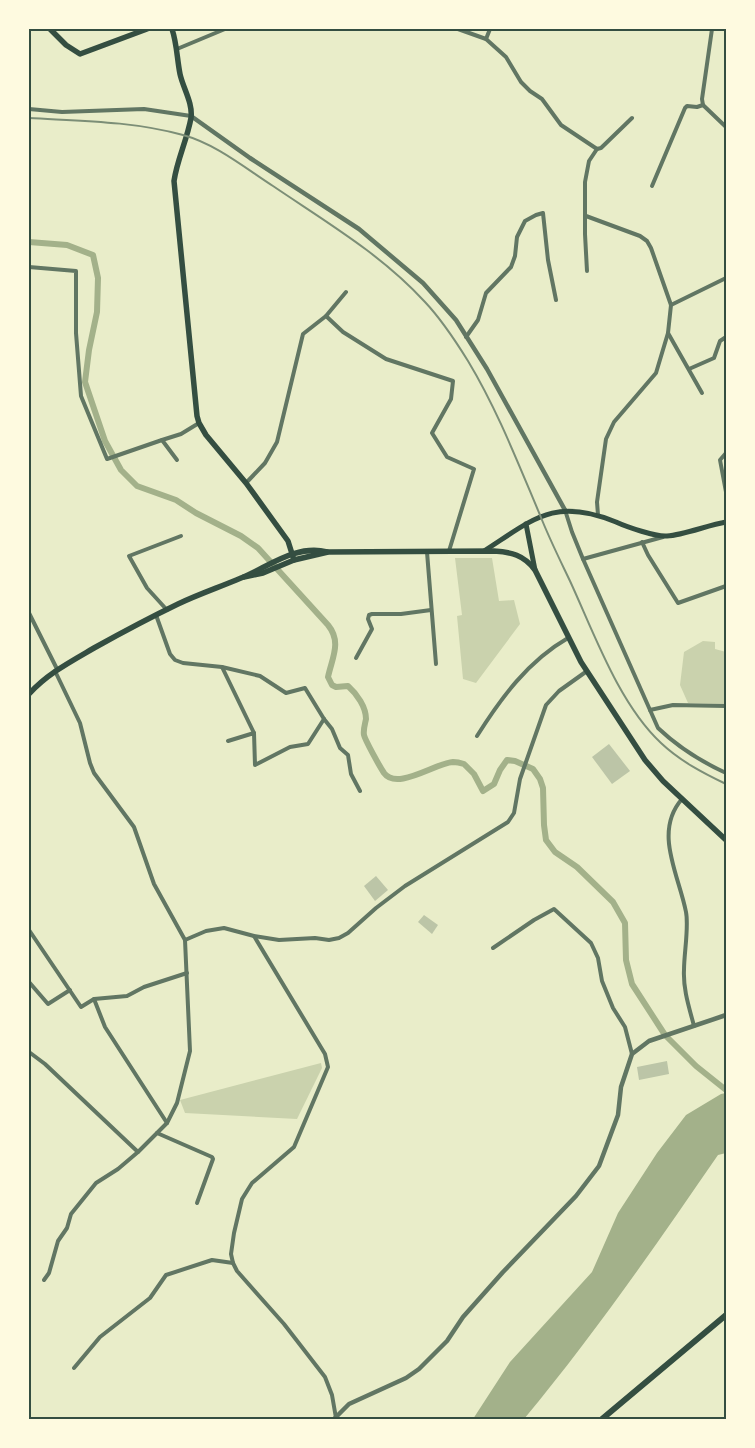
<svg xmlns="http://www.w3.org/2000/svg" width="755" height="1448" font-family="'Crimson Pro',serif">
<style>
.green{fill:#cad2ad}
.water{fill:#a3b18a}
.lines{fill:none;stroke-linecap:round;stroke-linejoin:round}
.canal{stroke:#a3b18a;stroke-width:6}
.building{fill:#bcc5a7}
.minor{stroke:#617663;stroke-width:4}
.tertiary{stroke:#617663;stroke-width:4.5}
.secondary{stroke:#344e41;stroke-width:5}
.primary{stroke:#344e41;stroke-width:5.5}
.trunk{stroke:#344e41;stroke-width:6}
.rail{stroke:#7c8e77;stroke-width:2}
.neatline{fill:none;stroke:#344e41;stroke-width:2}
</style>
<rect width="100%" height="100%" fill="#e9edc9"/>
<!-- green -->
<g class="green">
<path d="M455,558H492L499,601L514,600L520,624L476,683L463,679L457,616L462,615Z"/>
<path d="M703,641L715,642V649L726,652V704L688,703L680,685L684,652Z"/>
<path d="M321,1063L322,1068L297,1119L185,1113L180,1100Z"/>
</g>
<!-- water -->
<path class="water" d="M726,1093V1153L718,1155C656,1245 594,1335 524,1419H473L510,1362L592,1272L618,1213L657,1153L686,1115L721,1094Z"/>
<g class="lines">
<!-- canal -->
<path class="canal" d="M29,242L67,245L93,255L98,278L97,312L89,350L85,382L105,441L121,470L137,486L176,500L196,513L241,536L258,548L328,625C342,642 332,658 328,677L332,685L336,687L348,686C357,694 366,707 366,719C365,724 363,730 364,735C365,740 380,767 384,773C397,791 435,763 453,762C457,762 461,763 464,764L474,774L483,791L494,784L500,770L507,760L515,761L533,769L540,779L543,788L544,825L546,840L555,852L577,867L613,902L625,923L626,960L632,984L665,1035L696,1066L726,1090"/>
</g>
<!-- building -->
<g class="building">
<path d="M609,744L630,771L612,784L592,757Z"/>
<path d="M376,876L388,890L375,901L364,886Z"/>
<path d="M424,915L438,925L432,934L418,922Z"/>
<path d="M667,1061L669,1074L639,1080L637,1067Z"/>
</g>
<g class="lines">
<!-- minor -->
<g class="minor">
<path d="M458,29L486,39L506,57L521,82L530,91L542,99L561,125L597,149L601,148L632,118"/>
<path d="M712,29L702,99L703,105L726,127"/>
<path d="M486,39L490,29"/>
<path d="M177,49L225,29"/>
<path d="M29,109L62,112L144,109L191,116"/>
<path d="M652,186L685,108L687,106L697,107L703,105"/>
<path d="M586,216L640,236L647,241L651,248L671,305"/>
<path d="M29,267L76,271V333L81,396L107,459L162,440"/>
<path d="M587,271L585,234V182L589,161L597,149"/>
<path d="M326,316L343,332L386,359L453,381L451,399L432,433L447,457L474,469L449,551"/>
<path d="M668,333L702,393"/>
<path d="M466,337L478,320L486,293L511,267L515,256L517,237L525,221L536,215L543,213L548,260L556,300"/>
<path d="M689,369L714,358L720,341L726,337"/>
<path d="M726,453L720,460L726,492"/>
<path d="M177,460L162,440L181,434L199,423"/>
<path d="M246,483L265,463L277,442L303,334L326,316L346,292"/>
<path d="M565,510L572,532L583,559L663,537"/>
<path d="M598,515L597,502L606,439L614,422L656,373L668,333L671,305L726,278"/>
<path d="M642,542L648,555L678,603L726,586"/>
<path d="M427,552L436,664"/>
<path d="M583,559L658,728C677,746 702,762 726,773"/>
<path d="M167,610L147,588L129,556L181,536"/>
<path d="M29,613L57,669"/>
<path d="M156,615L170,654L175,660L183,663L222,667L260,676L286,693L305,688L324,719L332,729L340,748L348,755L351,774L360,791"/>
<path d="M356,658L372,629L368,619L369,615L372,614H401L431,610"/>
<path d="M222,667L254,733"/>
<path d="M650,710L673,705L726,706"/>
<path d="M477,736C501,698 528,661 568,638"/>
<path d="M228,741L254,733L255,765L290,747L308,744L324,719"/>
<path d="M682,799C653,832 679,875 686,912C689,927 684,953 684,970C683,989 689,1007 694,1026"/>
<path d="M29,930L81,1007L94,999L127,996L144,987L187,973"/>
<path d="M254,936L325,1054L328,1067L294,1147L252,1183L242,1199L234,1233L231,1254L233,1263L237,1271L284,1324L325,1377L332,1395L336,1418"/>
<path d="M185,940L206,931L224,928L254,936L279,940L315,938L329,940L339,938L348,933L376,908L405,886L508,822L514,813L520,779L546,705L559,691L587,671"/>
<path d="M493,948L534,920L554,909L591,943L598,958L602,981L613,1008L625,1027L632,1054"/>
<path d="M29,982L48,1004L70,990"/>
<path d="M94,999L105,1027L167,1123"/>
<path d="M29,1052L45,1064L138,1152"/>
<path d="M157,1133L212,1157L213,1159L197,1203"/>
<path d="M44,1280L49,1273L58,1241L67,1228L71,1214L96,1183L118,1169L138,1152L167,1123L177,1103L190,1051L185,940L154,884L134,827L94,773L90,763L80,723L55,671"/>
<path d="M74,1368L100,1337L150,1298L166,1275L212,1260L233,1263"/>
</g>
<!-- tertiary -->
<g class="tertiary">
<path d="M191,116L250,158L359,229L423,283L456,320L487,369L565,510"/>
<path d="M334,1419L349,1404L406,1378L419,1369L447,1341L463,1317L503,1272L576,1196L599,1166L618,1115L621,1087L632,1054L649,1041L726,1015"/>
</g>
<!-- secondary -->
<g class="secondary">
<path d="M526,524L535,570"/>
<path d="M484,551C534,519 554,497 616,522C627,527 656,537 667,536C684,535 708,525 726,522"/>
</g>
<!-- primary -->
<g class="primary">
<path d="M50,29L66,45L80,54L147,29"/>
<path d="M172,29C177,44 177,59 180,74C183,88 193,103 191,118C187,140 177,160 174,181L197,416L199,423L206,435L246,483L288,541L294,560"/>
<path d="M244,577L263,573L294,560L328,552L494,551C511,552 524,555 535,570L581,662L645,760L663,781L726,840"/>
<path d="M29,694C47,674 70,662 94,648C121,633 149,618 178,604C199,594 220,587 241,578C268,567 296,544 327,552"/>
</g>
<!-- trunk -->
<path class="trunk" d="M602,1419L726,1315"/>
<!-- rail -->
<path class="rail" d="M29,118C81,121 132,121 183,135C216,144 245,168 273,186C326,222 381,254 425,302C441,319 455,340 468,361C497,409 518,463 540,515C549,538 560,560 570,581C594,633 619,704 661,743C680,761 703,773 726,784"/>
</g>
<!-- border -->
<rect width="755" height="1448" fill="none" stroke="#fefae0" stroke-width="60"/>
<rect x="30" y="30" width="695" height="1388" class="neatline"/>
</svg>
